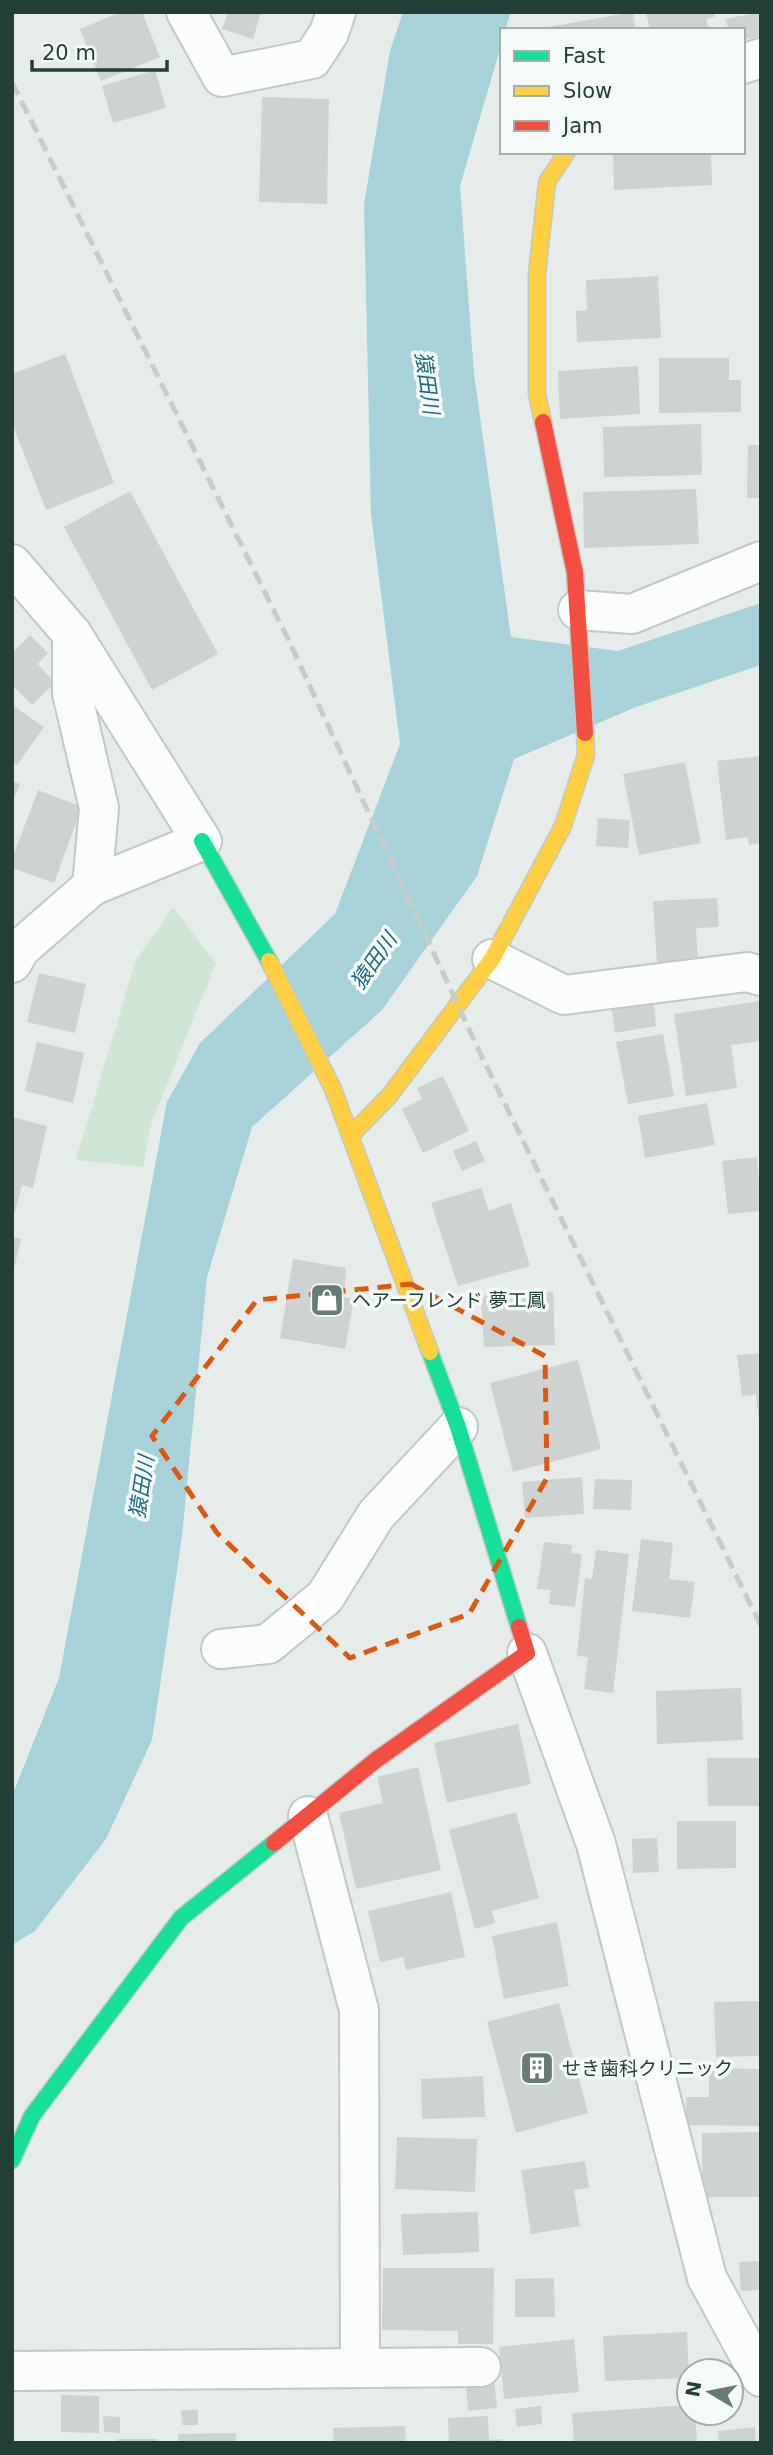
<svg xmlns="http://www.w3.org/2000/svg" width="773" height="2455" font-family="'DejaVu Sans','Noto Sans JP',sans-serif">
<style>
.green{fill:#cfe5d6}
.water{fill:#a7d2da}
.building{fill:#cdd3d1}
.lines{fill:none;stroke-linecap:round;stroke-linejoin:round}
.street-casing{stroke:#c3c9c6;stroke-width:42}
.fast-casing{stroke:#c2c9c6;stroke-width:19}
.slow-casing{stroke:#c2c9c6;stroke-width:19}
.jam-casing{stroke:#c2c9c6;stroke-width:19}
.street{stroke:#fbfcfc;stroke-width:38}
.fast{stroke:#16e098;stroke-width:16}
.slow{stroke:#ffcf43;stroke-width:16}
.jam{stroke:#f24e42;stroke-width:16}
.rail{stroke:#c8ccca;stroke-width:5;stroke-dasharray:14 7;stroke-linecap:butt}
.marked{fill:none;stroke:#de580e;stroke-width:5;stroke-dasharray:14 9;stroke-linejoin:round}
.labels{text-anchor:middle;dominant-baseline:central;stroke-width:7;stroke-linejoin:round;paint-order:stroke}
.poi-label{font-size:19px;fill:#234038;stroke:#f5faf8;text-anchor:start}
.water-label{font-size:21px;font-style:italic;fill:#1c6c7d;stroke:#f5faf8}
</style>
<rect width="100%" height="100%" fill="#e6ece9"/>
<!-- green -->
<path class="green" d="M173,908L216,963L152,1121L143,1167L76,1160L136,960Z"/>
<!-- water -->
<path class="water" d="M403,12H511L505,30H502V42L460,186L474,374L511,637L618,651L761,603V665L636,707L514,759L477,876L382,1010L252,1127L207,1277L182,1536L152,1740L106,1839L35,1931L12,1945V1796L59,1678L167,1102L200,1043L335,914L400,744L371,514L364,204L390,51Z"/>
<!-- building -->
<g class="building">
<path d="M121,12H142L160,57L101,81L80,29Z"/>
<path d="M228,12H261L253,39L222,29Z"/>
<path d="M633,12L636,30H543V28Z"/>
<path d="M646,12H714L715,17L706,19L709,30H650Z"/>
<path d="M761,12V36L743,40V30H720L728,27L725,19Z"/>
<path d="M155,70L166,108L113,123L102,86Z"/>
<path d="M262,97L329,99L327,204L259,202Z"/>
<path d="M613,152H711L712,185L614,190Z"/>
<path d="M658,276L661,338L577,342L576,311L587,310L586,280Z"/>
<path d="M65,354L114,483L46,510L12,423V374Z"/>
<path d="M659,358H729V380H741V412L659,413Z"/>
<path d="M638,366L640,414L560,419L558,371Z"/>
<path d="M701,424L702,475L604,477L603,427Z"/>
<path d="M748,445H761V498H747Z"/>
<path d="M696,489L699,544L584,548L583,492Z"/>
<path d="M130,491L218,654L152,690L64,527Z"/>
<path d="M30,635L48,653L38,664L55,683L32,705L12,685V653Z"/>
<path d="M12,705L44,727L17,765L12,761Z"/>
<path d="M761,756V843L749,845L748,837L726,840L717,761Z"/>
<path d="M685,762L701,843L639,855L623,774Z"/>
<path d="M12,781L20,784L12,804Z"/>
<path d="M38,790L82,807L54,883L12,868V859Z"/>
<path d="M598,818L630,820L628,848L596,846Z"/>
<path d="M717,898L719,927L696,928L698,962L657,964L653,901Z"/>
<path d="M39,973L86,984L75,1033L27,1022Z"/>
<path d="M653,996L656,1026L615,1033L611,1003Z"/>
<path d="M761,1001V1041L731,1045L737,1088L686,1096L674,1014Z"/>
<path d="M663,1034L674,1096L628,1104L616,1042Z"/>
<path d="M37,1042L84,1053L73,1103L25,1091Z"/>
<path d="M443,1076L469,1131L423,1153L402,1109L422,1099L417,1088Z"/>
<path d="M707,1103L715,1145L645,1158L638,1116Z"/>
<path d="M12,1117L47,1126L33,1188L22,1185L15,1212H12Z"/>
<path d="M476,1141L485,1161L462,1171L453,1151Z"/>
<path d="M757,1157L761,1211L728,1214L722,1161Z"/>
<path d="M481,1188L489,1211L511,1203L530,1266L458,1286L431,1203Z"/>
<path d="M12,1237L21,1239L13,1273H12Z"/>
<path d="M293,1259L346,1268L344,1297L354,1299L345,1349L280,1338Z"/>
<path d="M553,1292L555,1345L484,1347L481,1295Z"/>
<path d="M761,1353V1423H759L756,1395L742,1396L737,1355Z"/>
<path d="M578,1360L601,1449L513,1472L490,1383Z"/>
<path d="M582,1477L584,1514L525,1518L522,1482Z"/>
<path d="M595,1479L632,1480L631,1510L593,1509Z"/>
<path d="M641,1539L673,1543L669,1579L695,1582L690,1618L632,1611Z"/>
<path d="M544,1542L572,1545L571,1553L582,1554L575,1607L549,1604L551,1590L537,1589Z"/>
<path d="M596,1550L629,1554L613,1693L584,1689L588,1657L577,1656L585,1578L592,1579Z"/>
<path d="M741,1688L743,1740L657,1744L656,1691Z"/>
<path d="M518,1724L531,1784L447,1803L434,1743Z"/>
<path d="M707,1758H761V1806H708Z"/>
<path d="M418,1767L441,1870L356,1889L339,1813L383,1803L377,1777Z"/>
<path d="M516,1812L539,1898L492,1911L495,1923L475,1929L449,1830Z"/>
<path d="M677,1821H736V1868L677,1869Z"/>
<path d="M657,1838L659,1872L633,1873L632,1839Z"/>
<path d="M451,1892L465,1957L406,1970L403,1957L380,1962L368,1911Z"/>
<path d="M557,1922L569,1986L504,1999L492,1936Z"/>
<path d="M761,2001V2056L716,2057L714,2002Z"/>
<path d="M559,2003L588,2113L516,2133L487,2022Z"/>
<path d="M709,2068L761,2069V2126L686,2125V2097H709Z"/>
<path d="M483,2076L485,2117L422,2119L421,2079Z"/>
<path d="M761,2132V2197H702V2133Z"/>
<path d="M397,2137L477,2139L475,2192L395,2189Z"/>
<path d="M585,2161L589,2188L574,2190L580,2226L531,2234L521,2170Z"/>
<path d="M478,2212L479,2252L403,2255L401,2214Z"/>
<path d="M761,2261V2290L741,2291L739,2262Z"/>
<path d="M383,2268H494L493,2344H458V2331L382,2330Z"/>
<path d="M554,2278L555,2317H515V2279Z"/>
<path d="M687,2332L689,2378L605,2381L603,2336Z"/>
<path d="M574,2339L579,2392L504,2399L499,2347Z"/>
<path d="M494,2381L497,2408L468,2411L466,2384Z"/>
<path d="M61,2395L99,2396V2433L61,2432Z"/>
<path d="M689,2405V2413H695L697,2443H574L572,2413Z"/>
<path d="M541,2406L542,2424L517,2427L515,2409Z"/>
<path d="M181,2410H198V2425H182Z"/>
<path d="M103,2416L120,2417V2433L104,2432Z"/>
<path d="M488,2416L489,2440L502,2439V2443H449L448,2418Z"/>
<path d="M405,2426L406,2443H334L333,2428Z"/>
<path d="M755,2427L756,2443H719L718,2431Z"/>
<path d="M236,2433V2443H178V2434Z"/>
<rect x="118" y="2439" width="40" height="4"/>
</g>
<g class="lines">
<!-- street casing -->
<g class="street-casing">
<g id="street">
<path d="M186,12L222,77L312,59L329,33L336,12"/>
<path d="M743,64L761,58"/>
<path d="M12,564L72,634L202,841L92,886"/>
<path d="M578,610L632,614L761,561"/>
<path d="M492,959L564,995L747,972L761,976"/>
<path d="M12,963L20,949L92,886L99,808L72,693V634"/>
<path d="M221,1649L268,1644L325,1597L376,1515L458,1427"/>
<path d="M527,1653L596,1844L707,2278L761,2377"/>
<path d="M308,1816L359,2010L360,2368"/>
<path d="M12,2371L481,2367"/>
</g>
</g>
<!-- fast casing -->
<g class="fast-casing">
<g id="fast">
<path d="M202,841L269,961"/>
<path d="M430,1352L458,1427L519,1627"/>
<path d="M12,2160L32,2116L181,1918L274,1843"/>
</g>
</g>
<!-- slow casing -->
<g class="slow-casing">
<g id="slow">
<path d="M543,422L537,394V274L547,182L567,152"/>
<path d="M269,961L333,1089L430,1352"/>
<path d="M351,1135L390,1095L492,959L563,826L586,755L585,733"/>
</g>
</g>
<!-- jam casing -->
<g class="jam-casing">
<g id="jam">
<path d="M543,422L575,573L585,733"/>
<path d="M274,1843L376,1760L527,1653L519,1627"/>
</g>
</g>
<!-- street -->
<use href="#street" class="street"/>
<!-- fast -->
<use href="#fast" class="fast"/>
<!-- slow -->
<use href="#slow" class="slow"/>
<!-- jam -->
<use href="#jam" class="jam"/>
<!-- rail -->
<path class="rail" d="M12,82L288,639L481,1055L761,1626"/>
</g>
<!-- marked area -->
<path class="marked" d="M411,1284L545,1356L547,1478L469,1614L350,1658L217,1533L152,1436L257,1300Z"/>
<!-- icons -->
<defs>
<g id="shop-square" transform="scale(1.75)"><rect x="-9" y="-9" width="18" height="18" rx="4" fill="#677c76" stroke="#f5faf8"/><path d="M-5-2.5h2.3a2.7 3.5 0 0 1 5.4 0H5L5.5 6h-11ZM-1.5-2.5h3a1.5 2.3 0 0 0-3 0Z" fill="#fff"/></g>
<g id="building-square" transform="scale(1.75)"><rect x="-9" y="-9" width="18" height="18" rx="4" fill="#677c76" stroke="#f5faf8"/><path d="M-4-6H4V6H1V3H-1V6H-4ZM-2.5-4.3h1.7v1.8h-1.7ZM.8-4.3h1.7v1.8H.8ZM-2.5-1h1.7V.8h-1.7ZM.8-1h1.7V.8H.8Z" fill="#fff"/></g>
</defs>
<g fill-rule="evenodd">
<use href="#shop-square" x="327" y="1300"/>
<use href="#building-square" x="537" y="2068"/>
</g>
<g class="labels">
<!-- poi labels -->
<g class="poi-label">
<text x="352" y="1300">ヘアーフレンド 夢工鳳</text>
<text x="562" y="2068">せき歯科クリニック</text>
</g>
<!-- water labels -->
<g class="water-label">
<text transform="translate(427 383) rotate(82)">猿田川</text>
<text transform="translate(374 961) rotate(-55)">猿田川</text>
<text transform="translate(142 1487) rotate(-81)">猿田川</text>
</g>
</g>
<!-- border -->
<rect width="773" height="2455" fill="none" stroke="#234038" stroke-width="28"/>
<!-- legend -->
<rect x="500" y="28" width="245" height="126" fill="#f5faf8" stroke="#a1b0ab" stroke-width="2"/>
<rect x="514" y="51" width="35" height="10" fill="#16e098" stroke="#a1b0ab" stroke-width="2"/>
<text x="563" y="63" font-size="21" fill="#234038">Fast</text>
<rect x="514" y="86" width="35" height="10" fill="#ffcf43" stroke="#a1b0ab" stroke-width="2"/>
<text x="563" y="98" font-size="21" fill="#234038">Slow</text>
<rect x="514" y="121" width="35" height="10" fill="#f24e42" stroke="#a1b0ab" stroke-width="2"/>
<text x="563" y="133" font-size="21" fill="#234038">Jam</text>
<!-- north arrow -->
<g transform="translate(710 2392) rotate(280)"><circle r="33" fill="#f5faf8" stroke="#a1b0ab" stroke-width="2"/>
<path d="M0-5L12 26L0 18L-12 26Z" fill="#677c76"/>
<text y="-10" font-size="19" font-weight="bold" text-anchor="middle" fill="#234038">N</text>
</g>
<!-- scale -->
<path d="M32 60v10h135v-10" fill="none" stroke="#234038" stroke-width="3.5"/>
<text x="42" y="60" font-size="21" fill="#234038" stroke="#f5faf8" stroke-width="5" paint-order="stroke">20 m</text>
</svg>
